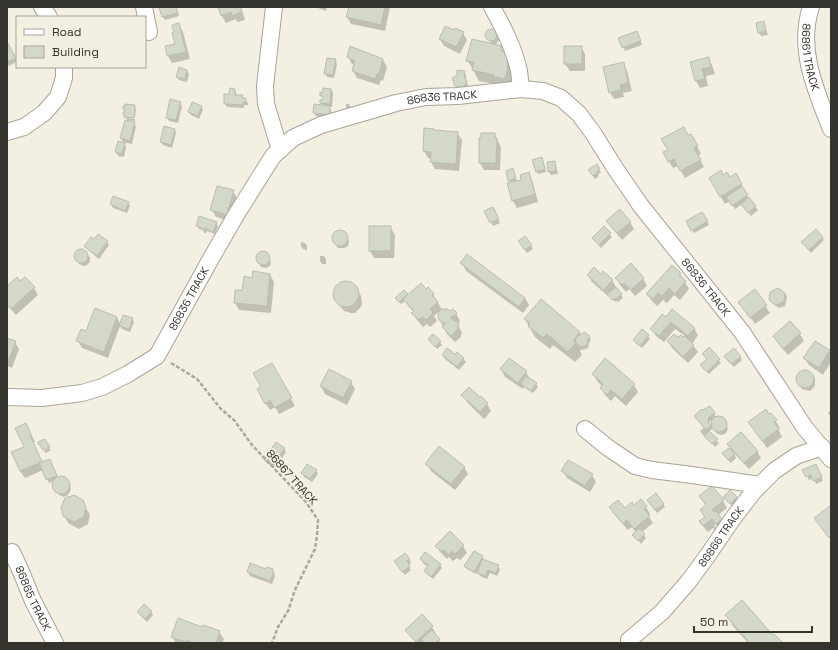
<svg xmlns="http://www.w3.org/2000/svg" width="838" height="650" font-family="'Space Grotesk',sans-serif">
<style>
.shadow{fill:#0003}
.building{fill:#d4d8ca;stroke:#babeb1}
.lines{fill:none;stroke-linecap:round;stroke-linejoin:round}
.minor-casing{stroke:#a8a497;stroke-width:18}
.path{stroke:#aaa79d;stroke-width:2.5;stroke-dasharray:4 2;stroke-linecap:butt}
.minor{stroke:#fff;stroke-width:16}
.labels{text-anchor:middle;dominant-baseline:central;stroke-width:3.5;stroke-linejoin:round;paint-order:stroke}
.street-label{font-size:11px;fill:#34332e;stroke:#f3efe1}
</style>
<rect width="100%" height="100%" fill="#f3efe1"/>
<!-- shadow -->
<g class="shadow">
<path d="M165,7H176L179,16L165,20L163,17L160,8Z"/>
<path d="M219,7H241L245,20L237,22L236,19L226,23L222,16Z"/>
<path d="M317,7H327L326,11L318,8Z"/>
<path d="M350,7H390L385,31L351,24L347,17Z"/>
<path d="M764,22L765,26L768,35L761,36L759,33L757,24Z"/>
<path d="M179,25L183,32L190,59L172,63L168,56L176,45L175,33Z"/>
<path d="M491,30L496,33L498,37L499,40L495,46L501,47L505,53L509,54L514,79L511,90L499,85L479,81L468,61L490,44L487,39L490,45H492L488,37L487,38L486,34L488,31Z"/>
<path d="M455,32L463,33L467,40L460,54L444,46L440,39Z"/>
<path d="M637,32L642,45L625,51L620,38Z"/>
<path d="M7,44L17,61L9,66L7,62Z"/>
<path d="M581,47L585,54V71H570L565,64Z"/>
<path d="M348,57L383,60L387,67L383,81L381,80L379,85L357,78L353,71L355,65L352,64Z"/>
<path d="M708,58L712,65L715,74L706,76L708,86L700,88L696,81L692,62Z"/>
<path d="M335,60L337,64L334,78L327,77L325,73Z"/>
<path d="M623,63L627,71L632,91L623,93L624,97L614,99L610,92Z"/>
<path d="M187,71L189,74L187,82L179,80L177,77Z"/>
<path d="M464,72L466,75V79L468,86L464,91L458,89L456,86Z"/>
<path d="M331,89L333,93L332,107H329L331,110L330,118L316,116L314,113L323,106L321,103L323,99L321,95Z"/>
<path d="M234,90L236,93V96H242L248,103V105H244V108L227,107L225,104Z"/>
<path d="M180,103L182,106L178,123L169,121L167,118Z"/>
<path d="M346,104H349L351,108V112H348L346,108Z"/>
<path d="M134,106L136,109L135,117L125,116V111L124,109Z"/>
<path d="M201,107L203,110L199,119L191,115L189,112Z"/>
<path d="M126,118L135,119V121L127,120Z"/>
<path d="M134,123L136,127L132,144L123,142L121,138Z"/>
<path d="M175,130L176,133L172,148L163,145L161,142Z"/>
<path d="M457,133L462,140L459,171L435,169L431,162V158H428L424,151Z"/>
<path d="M494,134L501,147L500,170H484L480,163Z"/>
<path d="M691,135L701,154L698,156L704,167L685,178L678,166L673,168L664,153Z"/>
<path d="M124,144L126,147L124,157L118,156L116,152Z"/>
<path d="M542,158L546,172L538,174L537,171Z"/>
<path d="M555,162L558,174L551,175L549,172L548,163Z"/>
<path d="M597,166L601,173L598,174L599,176L595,179L592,174Z"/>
<path d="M513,170L517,182L522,180L528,173L532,180L538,202L517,208L513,201L511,183L509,180Z"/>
<path d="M736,175L749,199L758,210L751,216L742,204L735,209L730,201L725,204L710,178L723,176L730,178Z"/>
<path d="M233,191L237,198L231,221L216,217L212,210Z"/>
<path d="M128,203L130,206L127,213L113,208L111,204Z"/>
<path d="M486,212H494L500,223L493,226Z"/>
<path d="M702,213L709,225L694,233L687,222Z"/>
<path d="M607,221L630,222L634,229L622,240L612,228Z"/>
<path d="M216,223L218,226L215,234L207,231L206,233H204L203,230L199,229L197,225Z"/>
<path d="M390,227L395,235L394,258H374L370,251Z"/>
<path d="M604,227L612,237L601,248L593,238Z"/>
<path d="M339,231L343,232L348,239L349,241L348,246L344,248H338L333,240L335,233Z"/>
<path d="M98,235L107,242L109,245L99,259L87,249L85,246L94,240Z"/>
<path d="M822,237L824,240L811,253L804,245Z"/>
<path d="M301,242L305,243L307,246V250L303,249L301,246Z"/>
<path d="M521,245L531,246L533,249L527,253Z"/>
<path d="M81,250L85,251L90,258V262L87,265L83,266L78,263L76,259L75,255L77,251Z"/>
<path d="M262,253L267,254L271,262L270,266L266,268L261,267L257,259L258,255Z"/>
<path d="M320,256H324L326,259V264H322L320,261Z"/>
<path d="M462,263L525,298L529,305L523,313L466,271Z"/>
<path d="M672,267L680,274L689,289L680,300L674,295L667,303L663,300L657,306L652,301L647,294Z"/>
<path d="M270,275L274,282L271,313L239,310L235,303L243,291Z"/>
<path d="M588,275H601L612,280L616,287V288L623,298L618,302L616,301L615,302L609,295L608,296L592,282Z"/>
<path d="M616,278H643L647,286L635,296L629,289L626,292L620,285Z"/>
<path d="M343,282L350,283L356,288L361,296L362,304L361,307L355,313H351L344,311L336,301L334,293L337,286Z"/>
<path d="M7,287L34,288L38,295L16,315L7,305Z"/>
<path d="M426,290L433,294L442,310L456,313L460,321L457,323L462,333L461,336V337L455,342L447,334L443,327L438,316L439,311L434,316L437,321L430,327L427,324L423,327L417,320L413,313L414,312L409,307L405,301L401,304L398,301L407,294L408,296Z"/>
<path d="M755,291L770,313L755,324L744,309Z"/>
<path d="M785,293L787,297L785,306L779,308L772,303L770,300Z"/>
<path d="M117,318L121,325L132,319L134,322L130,332L122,329L120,326L108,358L82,348L78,341L87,333Z"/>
<path d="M666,318L694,328L698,335L692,344L698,352L688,363L672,348L668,341L683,339L685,336L675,329L664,342L656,336L652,329Z"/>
<path d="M525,319L580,332L581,336L589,337L591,340L589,343L588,348L583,350L582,349L580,351L582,355L575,362L553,345L550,349L535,337Z"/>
<path d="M790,322L800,334L804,341L788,355L778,343L774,336Z"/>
<path d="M648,336L650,339L642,348L636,343L634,340Z"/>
<path d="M7,339L15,342L19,349L12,368L7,366Z"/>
<path d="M429,339L440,342L442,345L437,349Z"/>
<path d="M709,349L721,363L709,374L703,368L707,359L703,354Z"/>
<path d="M829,351L831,354V362L823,375L809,365L804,358Z"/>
<path d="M457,353L464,359L466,362L459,370L445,359L443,356H455Z"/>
<path d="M740,357L742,360L734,367L727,360Z"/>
<path d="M272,364L295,406L279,414L275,407L270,410L258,390L262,387Z"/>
<path d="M501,369L526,372L530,379L536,384L538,387L533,393L524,387L523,389L505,377Z"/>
<path d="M803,371H808L812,375L815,379V385L814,387L810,391L805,390L802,389L797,381V379L799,374Z"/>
<path d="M593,374L634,385L638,392L626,406L615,396L611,401L605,395L601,388L602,386L597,381Z"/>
<path d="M351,382L355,389L347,405L325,394L321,386Z"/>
<path d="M463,395L487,404L491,411L484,419L467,402Z"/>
<path d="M831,410V418L828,413Z"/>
<path d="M714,413L716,417L709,422L712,428L714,419L719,418L725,421L728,429L726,433L725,434L721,435L716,433L713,428L709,432L719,443L715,447L705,435L704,436L702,434L700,431L704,428L697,419Z"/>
<path d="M771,414L780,428L778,429L782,437L767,448L749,422Z"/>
<path d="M26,424L35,442H33L42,463H51L58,479L63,478L67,480L71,489L68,495L64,497L59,495L54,487L55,480L49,483L43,470L25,478L20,471L25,447Z"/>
<path d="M728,444L757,451L761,458L749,469L735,454H734L736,458L731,463L725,457L733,452Z"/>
<path d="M49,448L51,450L46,453L44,451Z"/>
<path d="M284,449L286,452L275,468L267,463L266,460Z"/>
<path d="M427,464L464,467L468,474L455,490L431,471Z"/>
<path d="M817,468L823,481L816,484L813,478L809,480L804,470Z"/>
<path d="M316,470L318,474L312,482L304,477L303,473Z"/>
<path d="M563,471L592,475L596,482L590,492L567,478Z"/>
<path d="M700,497L723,501L727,508L718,515L725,526L720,530L715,524L714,525L717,530L716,532L713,528L708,532L705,529L701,522L705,518L701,510L706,506Z"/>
<path d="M736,498L738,501L732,506L726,500Z"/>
<path d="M82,501L90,515L88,524L79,529L68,523L64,515Z"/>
<path d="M650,503L663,504L665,507L657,513Z"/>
<path d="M610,507L625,509L646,507L650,514L648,515L653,523L642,532L646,538L641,544L634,535L636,533L632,527L628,530L614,514Z"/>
<path d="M436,546H463L467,553L460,560L457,558L453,561L449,557L447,559L441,553Z"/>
<path d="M474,552L482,557L485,561L498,566L500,570L497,576L490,573L487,579L480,576L477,572L476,574L467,569L465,566Z"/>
<path d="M409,559L411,563L408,565L411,570L405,575L397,564Z"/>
<path d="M421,559L440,565L442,568L433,579L427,574L425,571L428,567L423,563Z"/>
<path d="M267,570H272L274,573L275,576L272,584L250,576L248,572Z"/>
<path d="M138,612H151L153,615L147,622L140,615Z"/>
<path d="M727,615L773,637L782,643H748L733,626Z"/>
<path d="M422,616L432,627L436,634L435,635L441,643H416L411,637L407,630Z"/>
<path d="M203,628L219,632L224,639L222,643H176L172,637Z"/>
</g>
<!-- building -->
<g class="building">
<path d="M161,7H176L178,13L162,17L159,8Z"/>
<path d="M218,7H240L242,12L232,16L231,12L221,16Z"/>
<path d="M349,7H385L381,25L346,17Z"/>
<path d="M764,21L766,31L758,33L756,23Z"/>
<path d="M179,23L186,52L167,56L165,46L175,44L172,33L174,32L172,25Z"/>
<path d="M445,26L454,30L455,28L464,32L456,47L439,39Z"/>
<circle cx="491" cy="35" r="6"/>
<path d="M637,31L641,41L622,48L618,38Z"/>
<path d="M472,39L502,46L501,51L510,53L507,67H508L505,79L494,77V75L472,70L474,62L466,61Z"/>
<path d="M7,42L16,58L7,62Z"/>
<path d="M350,46L383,59L379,74H377L375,79L352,71L355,61L347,57Z"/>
<rect x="564" y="46" width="18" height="18"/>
<path d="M709,57L711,67L702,69L705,79L695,81L690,62Z"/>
<path d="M327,58L336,59L333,75L324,74Z"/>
<path d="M624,62L628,83L620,85L621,90L609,93L603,67Z"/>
<path d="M179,67L187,70L185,79L176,77Z"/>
<path d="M457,70L465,71L464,75L467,82L462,88L455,86L452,78L457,75Z"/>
<path d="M230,88L235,89V95H243L242,98H246V102H243V105L224,104V94H229Z"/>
<path d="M323,88L331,89L330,104L320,103V100H322L323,96H320V92L322,93Z"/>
<path d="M170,99L181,102L176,120L166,118Z"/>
<path d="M192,102L202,106L198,116L188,112Z"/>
<path d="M125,104L135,105L134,118L124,117L123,112H124L125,110L123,109V106H125Z"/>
<path d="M314,104L330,106L329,115L313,113Z"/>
<path d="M125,120L135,122L130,141L120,138Z"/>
<path d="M164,126L175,129L171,145L160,142Z"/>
<path d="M684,127L688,135L691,134L698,146L694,148L701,160L680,171L674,159L668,162L663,152L668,150L661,139Z"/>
<path d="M424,128L434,129V130L458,132L456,164L430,162L431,152L423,151Z"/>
<path d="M481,133H495V138H497L496,163H479V138H481Z"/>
<path d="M118,141L125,143L122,154L115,152Z"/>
<path d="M542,157L545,169L536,172L532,160Z"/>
<path d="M555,161L556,171L548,172L547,162Z"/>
<path d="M597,164L600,169L597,171L598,172L593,176L588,170Z"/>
<path d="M513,168L516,178L508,181L506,171Z"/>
<path d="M721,170L723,175L727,172L730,177L736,173L742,184L720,197L709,178Z"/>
<path d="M529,172L535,194L512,201L507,183L521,180L520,175Z"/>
<path d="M217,186L234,190L227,215L210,210Z"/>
<path d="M742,186L748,195L732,206L726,197Z"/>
<path d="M113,196L129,202L125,211L110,204Z"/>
<path d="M749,197L756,206L748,213L741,204Z"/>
<path d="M493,207L499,219L490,223L484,211Z"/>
<path d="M620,209L631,222L617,233L606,221Z"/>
<path d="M702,212L708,221L691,231L686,221Z"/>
<path d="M199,216L217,222L213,232L205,228L204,230L201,229L202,228L196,226Z"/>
<rect x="369" y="226" width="22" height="25"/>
<path d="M604,226L611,233L599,245L592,238Z"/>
<path d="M816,229L823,237L809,250L801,242Z"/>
<circle cx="340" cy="238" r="8"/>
<path d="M98,234L108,241L97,256L84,246L91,237L94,239Z"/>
<path d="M525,236L532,245L525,250L518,241Z"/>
<circle cx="81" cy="256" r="7"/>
<circle cx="263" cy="258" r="7"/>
<path d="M467,254L525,298L519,307L460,263Z"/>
<path d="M631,263L644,278L631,290L624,283L622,285L615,278Z"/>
<path d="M672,265L681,273L679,275L686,281L675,294L669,288L662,296L658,293L653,299L646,294Z"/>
<path d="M594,267L601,274L603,271L613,280L603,290L587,275Z"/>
<path d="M253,271L270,274L267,306L234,303L235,290H242L244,276L252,278Z"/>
<path d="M17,277L20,281L25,277L35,287L11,309L7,304V286Z"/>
<circle cx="346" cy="294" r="13"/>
<path d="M421,283L426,289L428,287L434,294L432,295L438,302L430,309L433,313L426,320L422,317L419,320L411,313L414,311L403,299Z"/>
<path d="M616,287L622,294L615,300L614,298L612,300L607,294Z"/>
<path d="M778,288L785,293L784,302L776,305L769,300L770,292Z"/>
<path d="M755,289L767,305L750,318L738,302Z"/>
<path d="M404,290L408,294L399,302L395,298Z"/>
<path d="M541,299L580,332L573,341L576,343L568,352L547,334L543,338L528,326L530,323L524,319Z"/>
<path d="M95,308L117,317L104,352L76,341L81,329L86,331Z"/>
<path d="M442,309H448L450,311L453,309L457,313L452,317V316L451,319H453V320L458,322L459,325L457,328L458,329L451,336L442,327L446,323H443L438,319V312Z"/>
<path d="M672,309L695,328L688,336L671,322L659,336L650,329L662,314L666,317Z"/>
<path d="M123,315L133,318L129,329L119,326Z"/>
<path d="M790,321L801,333L783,349L773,336Z"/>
<path d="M642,329L649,335L640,346L633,340Z"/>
<path d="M584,332L590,336L588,340L587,345L581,347L575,342L577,336L582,334Z"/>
<path d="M433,334L441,341L435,347L428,339Z"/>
<path d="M674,334L678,337L681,335L683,337L685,336L694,345L683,357L667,341Z"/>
<path d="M7,338L16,341L8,362L7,361Z"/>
<path d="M815,341L830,350L819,368L803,358Z"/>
<path d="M709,347L720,359L707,372L700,365L707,359L702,354Z"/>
<path d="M447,348L455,354L457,352L464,358L457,367L442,355Z"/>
<path d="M734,348L741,357L731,364L724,356Z"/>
<path d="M509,358L527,371L518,383L500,369Z"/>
<path d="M605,358L635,384L622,399L611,390L607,395L600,388L603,384L592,374Z"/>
<path d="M272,363L292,398L274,408L270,400L265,404L257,389L261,387L253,373Z"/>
<path d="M329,369L352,381L343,398L320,386Z"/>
<circle cx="805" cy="379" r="9"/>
<path d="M526,376L537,383L531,391L520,384Z"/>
<path d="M469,387L480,397L481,396L488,403L480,412L461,395Z"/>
<path d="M710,406L715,413L708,418L709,420L708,422L711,425L706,430L694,416L702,409L703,410Z"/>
<path d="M766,409L769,414L771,413L777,420L774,422L779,429L762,441L748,422Z"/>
<circle cx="719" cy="424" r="8"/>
<path d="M26,423L31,434L30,435L42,462L20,471L11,452L24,447L15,428Z"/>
<path d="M709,431L718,439L712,444L704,436Z"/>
<path d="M741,432L758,451L744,463L727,444Z"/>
<path d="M45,439L50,447L43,450L39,444H38V442Z"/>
<path d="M276,442L285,448L273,465L264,460Z"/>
<path d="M439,446L465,467L451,484L425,464Z"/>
<path d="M729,448L735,454L728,460L722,453Z"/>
<path d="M50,459L57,476L46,480L39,463Z"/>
<path d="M568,460L593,474L585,486L561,471Z"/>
<path d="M307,464L317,470L310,479L301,473Z"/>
<path d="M816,464L822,477L813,481L811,475L806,477L802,470Z"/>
<circle cx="61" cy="485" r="9"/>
<path d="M712,486L724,500L712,510L714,512L716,511L722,519L716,524L712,519L703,526L699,521L705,517L700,510L706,505L699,496Z"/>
<path d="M730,490L737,497L730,504L723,497Z"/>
<path d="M656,493L664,504L655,510L647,500Z"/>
<path d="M74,495L83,500L86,507L84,517L74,522L63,516L61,507L65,498Z"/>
<path d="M641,499L647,506L644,509L650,516L634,529L627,520L623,524L609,507L618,500L625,508L632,502L634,505Z"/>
<path d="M831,505V536L829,538L814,518Z"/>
<path d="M639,528L645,534L638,541L632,535Z"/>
<path d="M450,531L464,545L455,554L452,551L449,555L444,550L442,552L435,546Z"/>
<path d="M474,551L483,556L474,572L464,566Z"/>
<path d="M425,552L441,564L431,577L424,571L428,565L420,559Z"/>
<path d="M405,553L410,559L407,561L410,566L402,572L394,561Z"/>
<path d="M482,559L499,565L496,573L488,570L485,576L477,573Z"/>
<path d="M250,563L266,569L267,567L273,569L272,571L274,572L270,581L247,572Z"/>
<path d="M742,600L773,635L774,634L783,643H750L725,615Z"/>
<path d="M144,604L152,611L145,619L137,612Z"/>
<path d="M422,614L433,626L416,642L405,630Z"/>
<path d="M178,618L202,627L203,625L220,631L216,643H195L186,640V642L171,637Z"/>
<path d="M432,630L440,639L435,643H425L421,639Z"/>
</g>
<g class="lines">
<!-- minor casing -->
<g class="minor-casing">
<g id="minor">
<path d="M42,7L49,17"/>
<path d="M144,7L149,32"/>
<path d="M274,7L265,86L266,104L280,150"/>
<path d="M492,7C503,27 514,48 519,71C520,77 520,83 521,89"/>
<path id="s1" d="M811,7C797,49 816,91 831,129"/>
<path d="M7,132L24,127L44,113L58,97L64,78V67"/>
<path id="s2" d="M7,397L42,398L82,393L102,387L128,374L157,356L209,262L236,215L273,156L293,138L321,125L396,103L426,97L458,96L521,89L543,91L561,98L579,114L593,133L615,168L641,206L742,332L805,428L831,459"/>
<path d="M585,429L607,447L635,466L652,470L692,475L760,485"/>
<path id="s3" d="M12,552L22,574L33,601L55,643"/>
<path id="s4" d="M629,643V640L662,612L689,581L708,555L734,517L754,491L774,471L796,456L822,447"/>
</g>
</g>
<!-- path -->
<path class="path" d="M171,363L197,379L221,409L234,420L252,445L306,502L318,520L317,536L315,549L295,590L288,611L278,627L272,643"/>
<!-- minor -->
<use href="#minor" class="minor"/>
</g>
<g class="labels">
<!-- street labels -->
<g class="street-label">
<text stroke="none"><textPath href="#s1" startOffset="51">86861 TRACK</textPath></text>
<text stroke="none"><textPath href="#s2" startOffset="573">86836 TRACK</textPath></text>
<text stroke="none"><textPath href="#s2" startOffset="933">86836 TRACK</textPath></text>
<text stroke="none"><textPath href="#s2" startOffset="225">86836 TRACK</textPath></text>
<text transform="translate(292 477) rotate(48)">86867 TRACK</text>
<text stroke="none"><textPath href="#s4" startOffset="142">86866 TRACK</textPath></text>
<text stroke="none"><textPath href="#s3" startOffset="51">86865 TRACK</textPath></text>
</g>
</g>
<!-- border -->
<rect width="838" height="650" fill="none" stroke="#34332e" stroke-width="16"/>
<!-- legend -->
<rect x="16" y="16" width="130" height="52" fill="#f3efe1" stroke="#a7a499"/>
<rect x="24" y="29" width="20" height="6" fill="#ffffff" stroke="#a7a499"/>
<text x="52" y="36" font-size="12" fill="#34332e">Road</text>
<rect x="24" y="46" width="20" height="12" fill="#d4d8ca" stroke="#a7a499"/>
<text x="52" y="56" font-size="12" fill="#34332e">Building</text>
<!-- scale -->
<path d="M694 626v6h118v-6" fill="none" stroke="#34332e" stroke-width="2"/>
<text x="700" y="626" font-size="12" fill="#34332e" stroke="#f3efe1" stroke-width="3" paint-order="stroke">50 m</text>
</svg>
